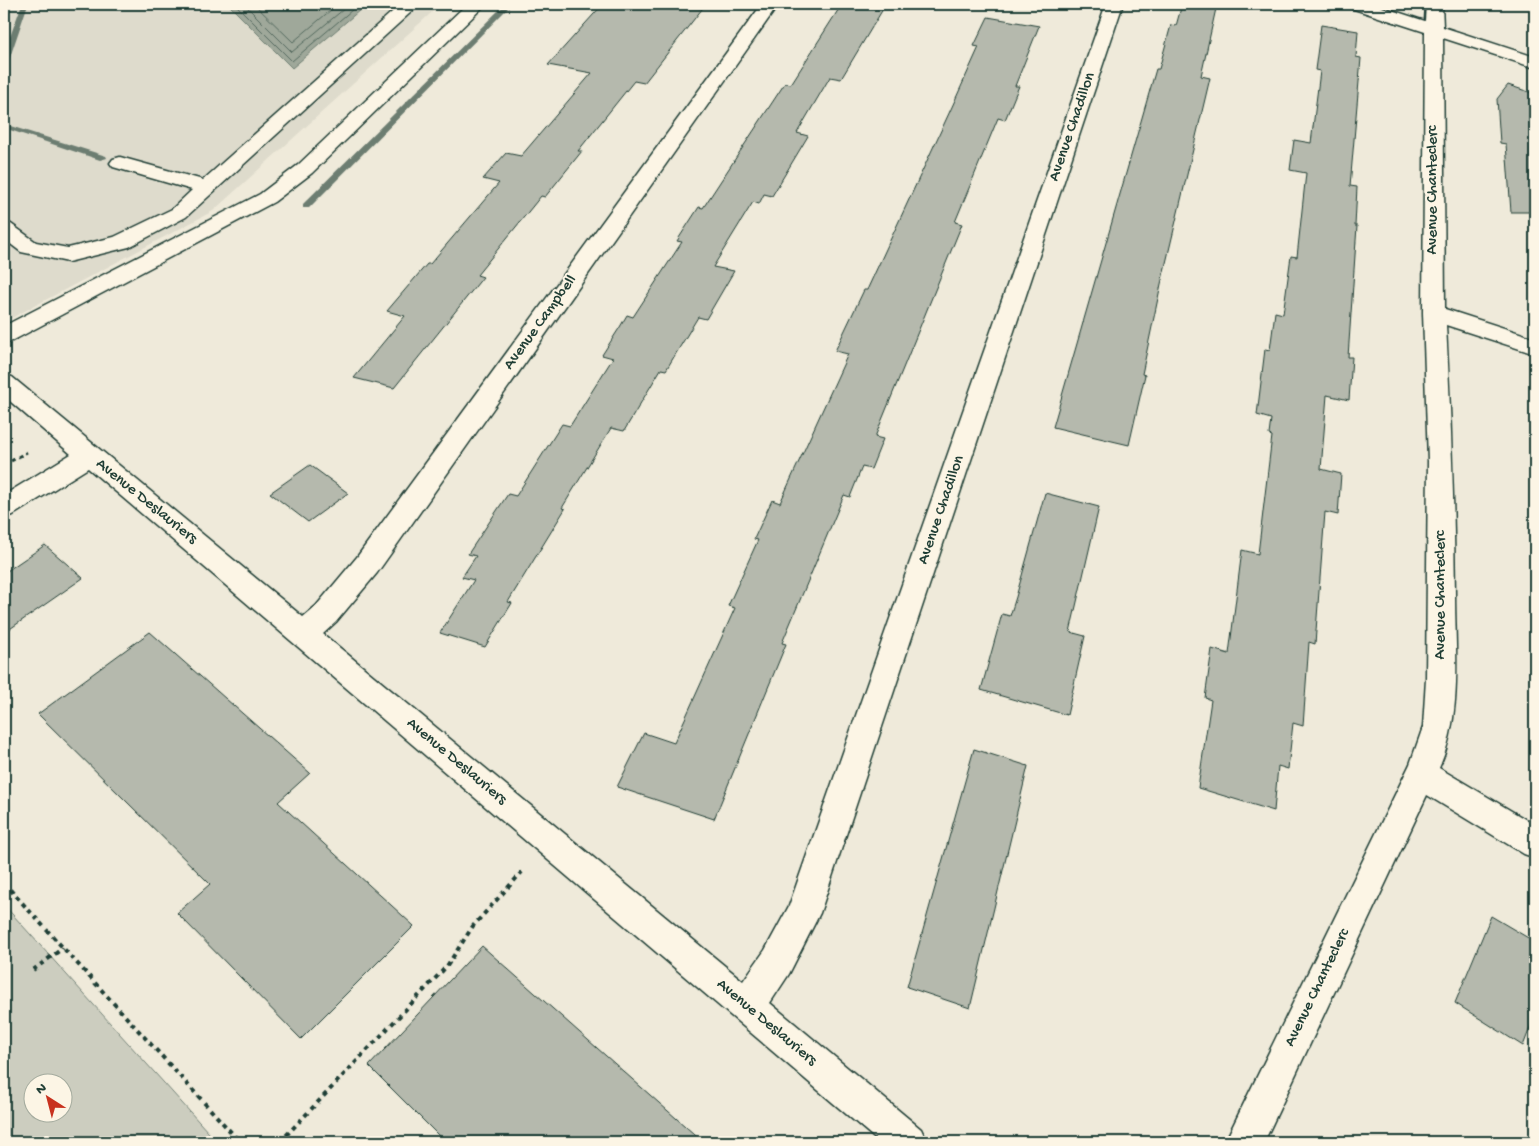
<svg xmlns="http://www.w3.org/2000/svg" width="1539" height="1146" font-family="'Gochi Hand',sans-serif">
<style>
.built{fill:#dedbcc}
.green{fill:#cccdbf;stroke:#76857a;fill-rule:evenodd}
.water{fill:#9fa89a;stroke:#6c7d71}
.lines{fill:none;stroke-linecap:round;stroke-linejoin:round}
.shore{stroke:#52685d;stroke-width:1}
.stream{fill:#6c7d71;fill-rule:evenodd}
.building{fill:#b5b9ad;stroke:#1f3d34}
.minor-casing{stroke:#1f3d34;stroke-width:3}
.path-far1{stroke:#1f3d34;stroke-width:3;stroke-dasharray:4 4;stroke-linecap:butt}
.path{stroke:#1f3d34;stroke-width:4;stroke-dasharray:4.5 4.5;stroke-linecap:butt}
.minor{fill:#fcf5e5;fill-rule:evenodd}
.labels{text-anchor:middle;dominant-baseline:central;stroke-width:4;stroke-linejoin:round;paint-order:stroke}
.street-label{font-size:16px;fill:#1f3d34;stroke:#fcf5e5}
</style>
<rect width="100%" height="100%" fill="#efeada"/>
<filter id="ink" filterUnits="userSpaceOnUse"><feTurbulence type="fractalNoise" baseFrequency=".02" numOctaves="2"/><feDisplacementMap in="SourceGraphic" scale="10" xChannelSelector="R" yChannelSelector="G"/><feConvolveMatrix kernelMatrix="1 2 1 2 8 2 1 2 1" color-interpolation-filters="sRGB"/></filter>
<g filter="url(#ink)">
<!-- built -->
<path class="built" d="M4,4H441L213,211L4,322Z"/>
<!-- green -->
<path class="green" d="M4,905L217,1142H4ZM32,1084H62V1114H32Z"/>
<!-- water -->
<path class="water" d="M228,4H367L292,68Z"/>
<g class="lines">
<!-- shore -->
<g class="shore">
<path d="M235,4L292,61L359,4"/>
<path d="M244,4L292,52L350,4"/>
<path d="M254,4L293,42L338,4"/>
</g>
<!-- stream -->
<g class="stream">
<path d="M22,4H28L8,63L4,65V53Z"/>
<path d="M505,4H512L309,208H303V204Z"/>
<path d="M4,124L106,156L107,158L100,160L4,128Z"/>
</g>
</g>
<!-- building -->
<g class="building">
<path d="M603,4H706L644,83L634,81L578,151H582L545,197L541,196L477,275L483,277L394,388L354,378L405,316L387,311L427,264H430L499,183L483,179L506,153L521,156L592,73L548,65Z"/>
<path d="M842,4H886L841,79L830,77L797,133L808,136L772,196L764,194L759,204L753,202L713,267L734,271L706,319L698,317L666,370L661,369L624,431L611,428L562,508L565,509L508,602L512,603L485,647L440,633L474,580L462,577L476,556L468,554L508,494L516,496L562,424L570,426L613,358L602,355L620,327L627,315L633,317L682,242L677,241L699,207L703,208L785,83L791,84Z"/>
<path d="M1182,4H1217L1201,76L1210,78L1161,284L1142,374L1145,375L1129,445L1053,427L1156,69H1159L1171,25L1176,26Z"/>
<path d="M988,17L1039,26L1015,86H1019L1005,120L998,118L955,222L962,224L875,437L883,439L871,469L862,467L850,497L844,495L782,643L786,644L714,819L617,787L644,733L674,743L735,608L728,606L758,540L754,539L772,500L780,503L848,354L835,351L864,290H867L951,109L979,47L974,46Z"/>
<path d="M1321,25L1358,31L1356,57L1361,58L1350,186L1357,187L1355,226H1357L1348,357H1352L1349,400L1327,395L1321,469L1341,474L1338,515L1325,512L1315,644L1309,642L1303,726L1293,723L1288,769L1278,766L1274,811L1198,788L1211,700L1205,698L1212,649L1229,654L1242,550L1258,554L1272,436L1269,435L1271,419L1257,415L1265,349L1270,350L1275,312L1283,314L1291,256L1297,257L1306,173L1290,170L1294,140L1311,143L1320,71L1315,70Z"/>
<path d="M1508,85L1535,94V212H1511L1506,144L1500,143L1497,99Z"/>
<path d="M310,465L348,493L308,522L270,493Z"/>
<path d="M1045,493L1099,507L1070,632L1085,636L1067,715L981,690L1002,614L1010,616L1016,597Z"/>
<path d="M45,545L83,578L4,633V573Z"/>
<path d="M150,632L310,773L278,802L414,926L301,1039L177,913L210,884L38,714Z"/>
<path d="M974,749L1028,766L970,1008L907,987Z"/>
<path d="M1491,916L1535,942V1015L1523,1046L1455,1003Z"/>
<path d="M482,946L703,1142H445L369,1066Z"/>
</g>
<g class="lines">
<!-- minor casing -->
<g class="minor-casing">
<g id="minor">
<path d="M401,4H420L186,217L129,247L68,262L21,252L4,239V222L11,224L36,242L68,248L114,237L172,209L192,190L113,167L110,163L113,159L120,157L203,180Z"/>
<path d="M467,4H486L312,173L274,202L12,341L4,344V326L260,194L298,165Z"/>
<path d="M762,4H779L377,573L336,622L323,634L743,981L765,950L789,906L1106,4H1123L820,913L789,974L770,1003L921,1129L927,1142H879L88,468L13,515L4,518V495L71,454L4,396V375L12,377L303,617L316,606L357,557Z"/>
<path d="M1349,4H1373L1425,21L1426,4H1442L1443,27L1535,57V68L1443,38L1445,309L1535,338V354L1446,325C1451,415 1454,505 1455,595C1455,653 1463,715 1439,768L1535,825V858L1524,854L1427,795L1264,1142H1225L1410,764L1423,727L1426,679L1428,461L1423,313L1425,32L1351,8Z"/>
</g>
</g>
<!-- path-far1 -->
<path class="path-far1" d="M4,465L27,452"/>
<!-- path -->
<g class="path">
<path d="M4,883L240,1142"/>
<path d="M33,970L63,948"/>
<path d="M280,1142L447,966L473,926L522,872"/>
</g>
<!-- minor -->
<use href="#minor" class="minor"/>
</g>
</g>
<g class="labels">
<!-- street labels -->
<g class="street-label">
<text transform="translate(1073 127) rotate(-71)">Avenue Chadillon</text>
<text transform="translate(1433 190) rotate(-90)">Avenue Chanteclerc</text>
<text transform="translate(541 323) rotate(-54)">Avenue Campbell</text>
<text transform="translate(146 502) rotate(39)">Avenue Deslauriers</text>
<text transform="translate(942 510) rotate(-71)">Avenue Chadillon</text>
<text transform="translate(1441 595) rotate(-90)">Avenue Chanteclerc</text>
<text transform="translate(456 762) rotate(40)">Avenue Deslauriers</text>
<text transform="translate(1318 988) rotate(-64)">Avenue Chanteclerc</text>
<text transform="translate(766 1023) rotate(40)">Avenue Deslauriers</text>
</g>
</g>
<!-- margin -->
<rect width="1539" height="1146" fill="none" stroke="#fcf5e5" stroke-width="20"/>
<rect x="10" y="10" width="1519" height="1126" fill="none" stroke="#1f3d34" stroke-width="2" filter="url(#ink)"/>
<!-- north arrow -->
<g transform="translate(48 1098) rotate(324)"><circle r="24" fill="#fcf5e5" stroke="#a4ab9e"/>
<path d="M0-4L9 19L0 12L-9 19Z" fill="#c8321e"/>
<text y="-8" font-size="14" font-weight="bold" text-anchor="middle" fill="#1f3d34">N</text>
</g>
</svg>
